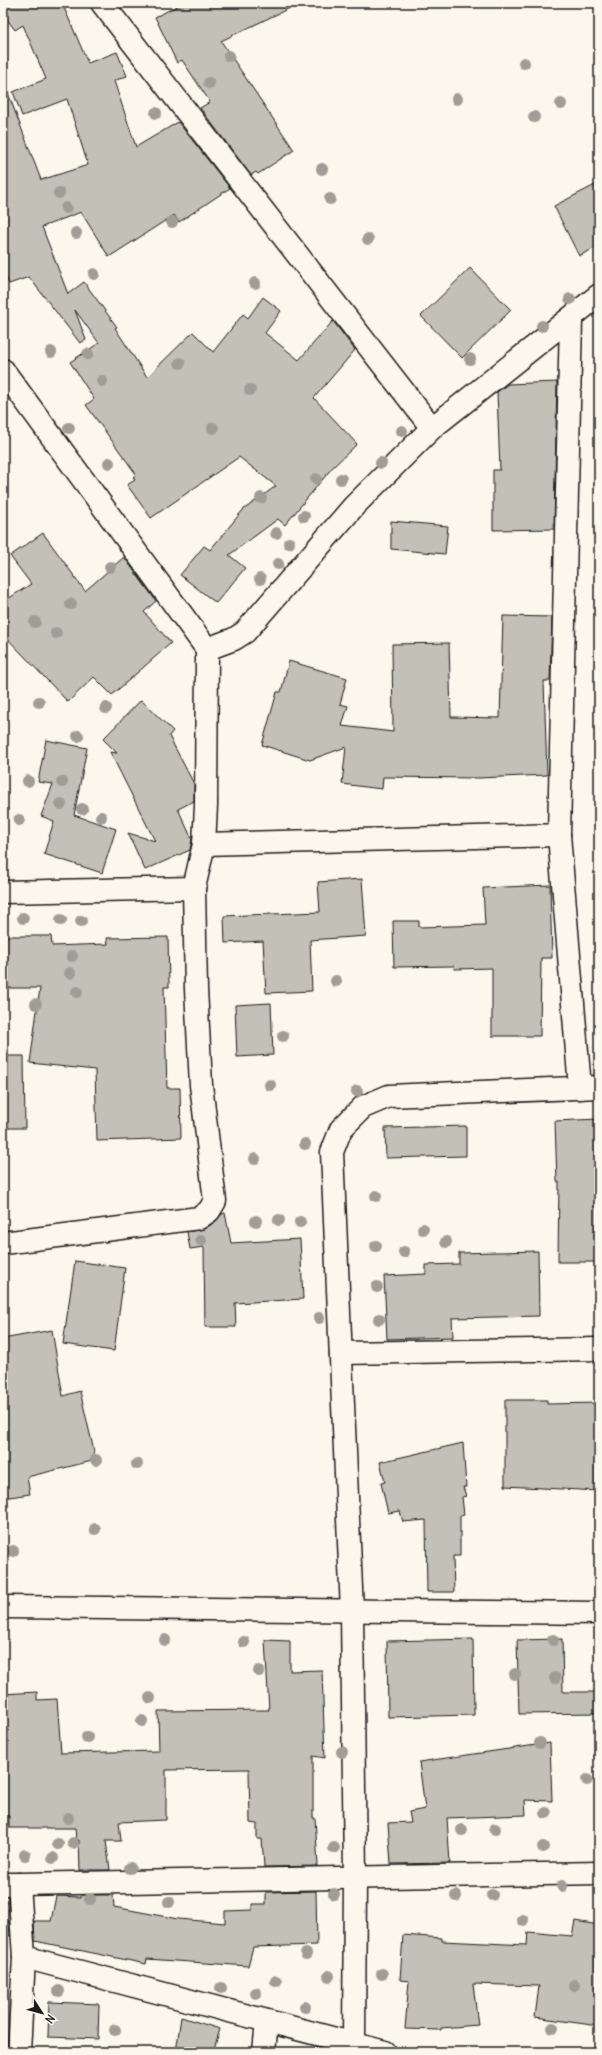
<svg xmlns="http://www.w3.org/2000/svg" width="602" height="2055" font-family="Delius,sans-serif">
<style>
.building{fill:#c3c0b8;stroke:#1c1c1c}
.lines{fill:none;stroke-linecap:round;stroke-linejoin:round}
.minor-casing{stroke:#1c1c1c;stroke-width:25}
.minor{stroke:#fbf7ec;stroke-width:22}
.tree{fill:#a09d97}
</style>
<rect width="100%" height="100%" fill="#fbf7ec"/>
<filter id="ink" filterUnits="userSpaceOnUse"><feTurbulence type="fractalNoise" baseFrequency=".025" numOctaves="2"/><feDisplacementMap in="SourceGraphic" scale="8" xChannelSelector="R" yChannelSelector="G"/><feConvolveMatrix kernelMatrix="1 2 1 2 8 2 1 2 1" color-interpolation-filters="sRGB"/></filter>
<g filter="url(#ink)">
<!-- building -->
<g class="building">
<path d="M3,3H62L88,63L117,52L127,76L114,81L136,147L178,122L230,188L179,222L174,215L109,257L81,212L42,227L68,294L84,282L117,327L115,328L147,377L193,332L213,352L243,314L248,318L263,297L281,311L265,333L299,360L333,321L355,350L314,398L357,444L332,468L285,525L278,519L229,555L245,568L216,603L180,575L204,546L210,550L243,510L276,486L239,457L151,518L127,485L135,480L133,477L136,474L86,405L94,399L70,362L99,343L75,310L86,340L80,343L29,277L9,284L3,269V86L5,85L41,180L88,165L67,99L22,116L13,92L46,79L23,25L15,30L3,14Z"/>
<path d="M184,3H300L221,41L294,150L258,174L256,172L251,175L200,108L210,102L182,60L177,63L155,17Z"/>
<path d="M599,183V246L579,256L554,206Z"/>
<path d="M470,268L511,310L462,358L421,316Z"/>
<path d="M557,382L554,529L493,530V470H500L497,392L508,384Z"/>
<path d="M391,521L448,526L445,554L391,549Z"/>
<path d="M43,533L85,591L124,557L156,601L144,612L171,643L112,695L94,677L68,702L3,634V602L31,584L10,556Z"/>
<path d="M503,616L552,617L550,681H544L547,775L479,778L383,777L382,789L342,784L346,747L310,760L262,745L277,692H281L289,661L347,678L340,704L348,706L342,726L393,732L392,644L449,643L451,717L500,718Z"/>
<path d="M141,700L173,731L169,736L194,784V801L178,809L192,839L190,850L145,870L128,833L155,841L110,752L117,753L103,739Z"/>
<path d="M46,740L87,748L74,815L116,829L102,873L44,854L54,821L41,816L53,784L38,782Z"/>
<path d="M362,879L366,936L310,940L312,991L266,993L263,941L225,943L224,916L320,912L318,882Z"/>
<path d="M550,885L552,958H541L540,1036H492V968L455,969L454,966L394,967L393,921H419V927L485,925L483,888Z"/>
<path d="M3,936H51L52,946L108,944L107,938L168,937L169,987H164L167,1088H180L181,1138L97,1141L95,1070L30,1063L40,988H3Z"/>
<path d="M271,1003L273,1055L237,1057L235,1005Z"/>
<path d="M3,1056H24L25,1128H3Z"/>
<path d="M599,1119V1262H558L559,1182H557L555,1121Z"/>
<path d="M466,1126V1156L386,1158L385,1128Z"/>
<path d="M225,1213L231,1243L300,1239L303,1299L235,1303L236,1327H205L204,1247L190,1249L187,1232L206,1228L216,1221L222,1214Z"/>
<path d="M538,1251L539,1316L452,1318L453,1337L387,1339L384,1276L426,1274V1265L459,1264V1253Z"/>
<path d="M75,1261L125,1268L114,1351L63,1344Z"/>
<path d="M52,1330L63,1396L80,1391L96,1460L27,1477L30,1494L3,1498V1339Z"/>
<path d="M505,1400H547V1404L599,1403V1491L505,1486Z"/>
<path d="M463,1443L466,1487H463L466,1496L462,1497L464,1515L460,1516V1556H453L454,1592H427L426,1520L403,1522L400,1511L388,1513L381,1483L385,1482L380,1462Z"/>
<path d="M473,1639L474,1715L388,1717L387,1641Z"/>
<path d="M562,1639L563,1692H599V1713L519,1714L517,1640Z"/>
<path d="M265,1640L290,1641V1671L322,1670L325,1758L313,1756V1818H315L318,1866L264,1867L262,1839H257V1824L250,1823L249,1769L166,1770V1820L119,1822L121,1841H106L110,1870H80L79,1840H76L75,1828H9V1816H3V1694L37,1692V1700L57,1699L61,1753L159,1751L158,1711L269,1710Z"/>
<path d="M550,1743L552,1801L525,1800L526,1815L447,1818L450,1863L391,1864L388,1823L411,1822L409,1812L425,1809L419,1762Z"/>
<path d="M316,1891L317,1945L253,1947L248,1966L147,1959L146,1964L35,1941L34,1921H51L56,1896L81,1897V1895H113L114,1907L178,1919L225,1923V1911L252,1910V1904H266V1892Z"/>
<path d="M3,1921H9L10,1936L3,1934Z"/>
<path d="M575,1921L599,1925V2026L535,2017L539,1986L473,1984L478,2025L441,2028V2030L405,2029L409,1981L400,1980L403,1935L442,1938V1941L527,1945L528,1932L572,1936Z"/>
<path d="M49,2002L99,2004L98,2039L48,2037Z"/>
<path d="M181,2017L220,2029L213,2052H176Z"/>
</g>
<g class="lines">
<!-- minor casing -->
<g class="minor-casing">
<g id="minor">
<path d="M102,3L432,428"/>
<path d="M3,370L207,649L206,806L204,844L194,888L196,989L201,1085L215,1201L209,1211L199,1218L3,1243"/>
<path d="M207,649L234,639L245,632L354,506L432,428L599,295"/>
<path d="M559,835L580,1088"/>
<path d="M204,844L559,835L571,319"/>
<path d="M3,892L194,888"/>
<path d="M341,1353L599,1349"/>
<path d="M3,1607L599,1613"/>
<path d="M3,1884H19L24,1957L385,2052"/>
<path d="M19,1884L599,1873"/>
<path d="M354,2044L355,1878L352,1611L332,1152L341,1129L363,1107L389,1096L599,1087"/>
<path d="M19,2052L24,1957"/>
<path d="M264,2052L267,2021"/>
</g>
</g>
<!-- minor -->
<use href="#minor" class="minor"/>
</g>
<!-- trees -->
<g class="tree">
<circle cx="229" cy="56" r="6"/>
<circle cx="524" cy="63" r="6"/>
<circle cx="209" cy="83" r="6"/>
<circle cx="457" cy="99" r="6"/>
<circle cx="561" cy="104" r="6"/>
<circle cx="156" cy="113" r="6"/>
<circle cx="534" cy="117" r="6"/>
<circle cx="322" cy="169" r="6"/>
<circle cx="59" cy="193" r="6"/>
<circle cx="330" cy="199" r="6"/>
<circle cx="66" cy="208" r="6"/>
<circle cx="172" cy="222" r="6"/>
<circle cx="76" cy="233" r="6"/>
<circle cx="368" cy="239" r="6"/>
<circle cx="94" cy="274" r="6"/>
<circle cx="255" cy="283" r="6"/>
<circle cx="570" cy="299" r="6"/>
<circle cx="542" cy="326" r="6"/>
<circle cx="51" cy="352" r="6"/>
<circle cx="88" cy="354" r="6"/>
<circle cx="470" cy="359" r="6"/>
<circle cx="180" cy="363" r="6"/>
<circle cx="102" cy="381" r="6"/>
<circle cx="250" cy="390" r="6"/>
<circle cx="69" cy="428" r="6"/>
<circle cx="213" cy="428" r="6"/>
<circle cx="402" cy="431" r="6"/>
<circle cx="109" cy="463" r="6"/>
<circle cx="381" cy="463" r="6"/>
<circle cx="316" cy="479" r="6"/>
<circle cx="341" cy="479" r="6"/>
<circle cx="261" cy="498" r="6"/>
<circle cx="304" cy="516" r="6"/>
<circle cx="276" cy="533" r="6"/>
<circle cx="289" cy="543" r="6"/>
<circle cx="278" cy="564" r="6"/>
<circle cx="110" cy="567" r="6"/>
<circle cx="260" cy="579" r="6"/>
<circle cx="71" cy="604" r="6"/>
<circle cx="35" cy="622" r="6"/>
<circle cx="56" cy="633" r="6"/>
<circle cx="39" cy="702" r="6"/>
<circle cx="106" cy="708" r="6"/>
<circle cx="78" cy="736" r="6"/>
<circle cx="28" cy="781" r="6"/>
<circle cx="62" cy="782" r="6"/>
<circle cx="61" cy="804" r="6"/>
<circle cx="82" cy="809" r="6"/>
<circle cx="101" cy="817" r="6"/>
<circle cx="19" cy="820" r="6"/>
<circle cx="23" cy="918" r="6"/>
<circle cx="61" cy="920" r="6"/>
<circle cx="81" cy="921" r="6"/>
<circle cx="72" cy="956" r="6"/>
<circle cx="70" cy="973" r="6"/>
<circle cx="336" cy="981" r="6"/>
<circle cx="77" cy="992" r="6"/>
<circle cx="36" cy="1004" r="6"/>
<circle cx="283" cy="1036" r="6"/>
<circle cx="270" cy="1085" r="6"/>
<circle cx="357" cy="1091" r="6"/>
<circle cx="305" cy="1144" r="6"/>
<circle cx="255" cy="1159" r="6"/>
<circle cx="376" cy="1196" r="6"/>
<circle cx="279" cy="1220" r="6"/>
<circle cx="256" cy="1221" r="6"/>
<circle cx="300" cy="1222" r="6"/>
<circle cx="423" cy="1229" r="6"/>
<circle cx="201" cy="1240" r="6"/>
<circle cx="446" cy="1242" r="6"/>
<circle cx="376" cy="1246" r="6"/>
<circle cx="404" cy="1252" r="6"/>
<circle cx="377" cy="1287" r="6"/>
<circle cx="319" cy="1318" r="6"/>
<circle cx="379" cy="1319" r="6"/>
<circle cx="96" cy="1460" r="6"/>
<circle cx="137" cy="1464" r="6"/>
<circle cx="95" cy="1529" r="6"/>
<circle cx="13" cy="1551" r="6"/>
<circle cx="165" cy="1640" r="6"/>
<circle cx="553" cy="1640" r="6"/>
<circle cx="244" cy="1642" r="6"/>
<circle cx="259" cy="1671" r="6"/>
<circle cx="515" cy="1674" r="6"/>
<circle cx="555" cy="1678" r="6"/>
<circle cx="150" cy="1698" r="6"/>
<circle cx="142" cy="1721" r="6"/>
<circle cx="87" cy="1737" r="6"/>
<circle cx="540" cy="1743" r="6"/>
<circle cx="342" cy="1752" r="6"/>
<circle cx="587" cy="1780" r="6"/>
<circle cx="546" cy="1813" r="6"/>
<circle cx="68" cy="1818" r="6"/>
<circle cx="495" cy="1829" r="6"/>
<circle cx="462" cy="1830" r="6"/>
<circle cx="73" cy="1843" r="6"/>
<circle cx="58" cy="1844" r="6"/>
<circle cx="543" cy="1847" r="6"/>
<circle cx="334" cy="1848" r="6"/>
<circle cx="25" cy="1855" r="6"/>
<circle cx="53" cy="1858" r="6"/>
<circle cx="130" cy="1868" r="6"/>
<circle cx="562" cy="1886" r="6"/>
<circle cx="334" cy="1894" r="6"/>
<circle cx="492" cy="1895" r="6"/>
<circle cx="456" cy="1896" r="6"/>
<circle cx="90" cy="1899" r="6"/>
<circle cx="169" cy="1902" r="6"/>
<circle cx="523" cy="1920" r="6"/>
<circle cx="306" cy="1954" r="6"/>
<circle cx="382" cy="1974" r="6"/>
<circle cx="329" cy="1976" r="6"/>
<circle cx="276" cy="1981" r="6"/>
<circle cx="574" cy="1985" r="6"/>
<circle cx="221" cy="1988" r="6"/>
<circle cx="59" cy="1991" r="6"/>
<circle cx="256" cy="1993" r="6"/>
<circle cx="305" cy="2007" r="6"/>
<circle cx="553" cy="2028" r="6"/>
<circle cx="115" cy="2030" r="6"/>
</g>
</g>
<!-- margin -->
<rect width="602" height="2055" fill="none" stroke="#fbf7ec" stroke-width="16"/>
<rect x="8" y="8" width="586" height="2039" fill="none" stroke="#1c1c1c" stroke-width="1.5" filter="url(#ink)"/>
<!-- north arrow -->
<g transform="translate(42 2013) rotate(126)" stroke="#fbf7ec" stroke-width="3" paint-order="stroke">
<path d="M0-3L7 15L0 10L-7 15Z" fill="#1c1c1c"/>
<text y="-6" font-size="11" font-weight="bold" text-anchor="middle" fill="#1c1c1c">N</text>
</g>
</svg>
